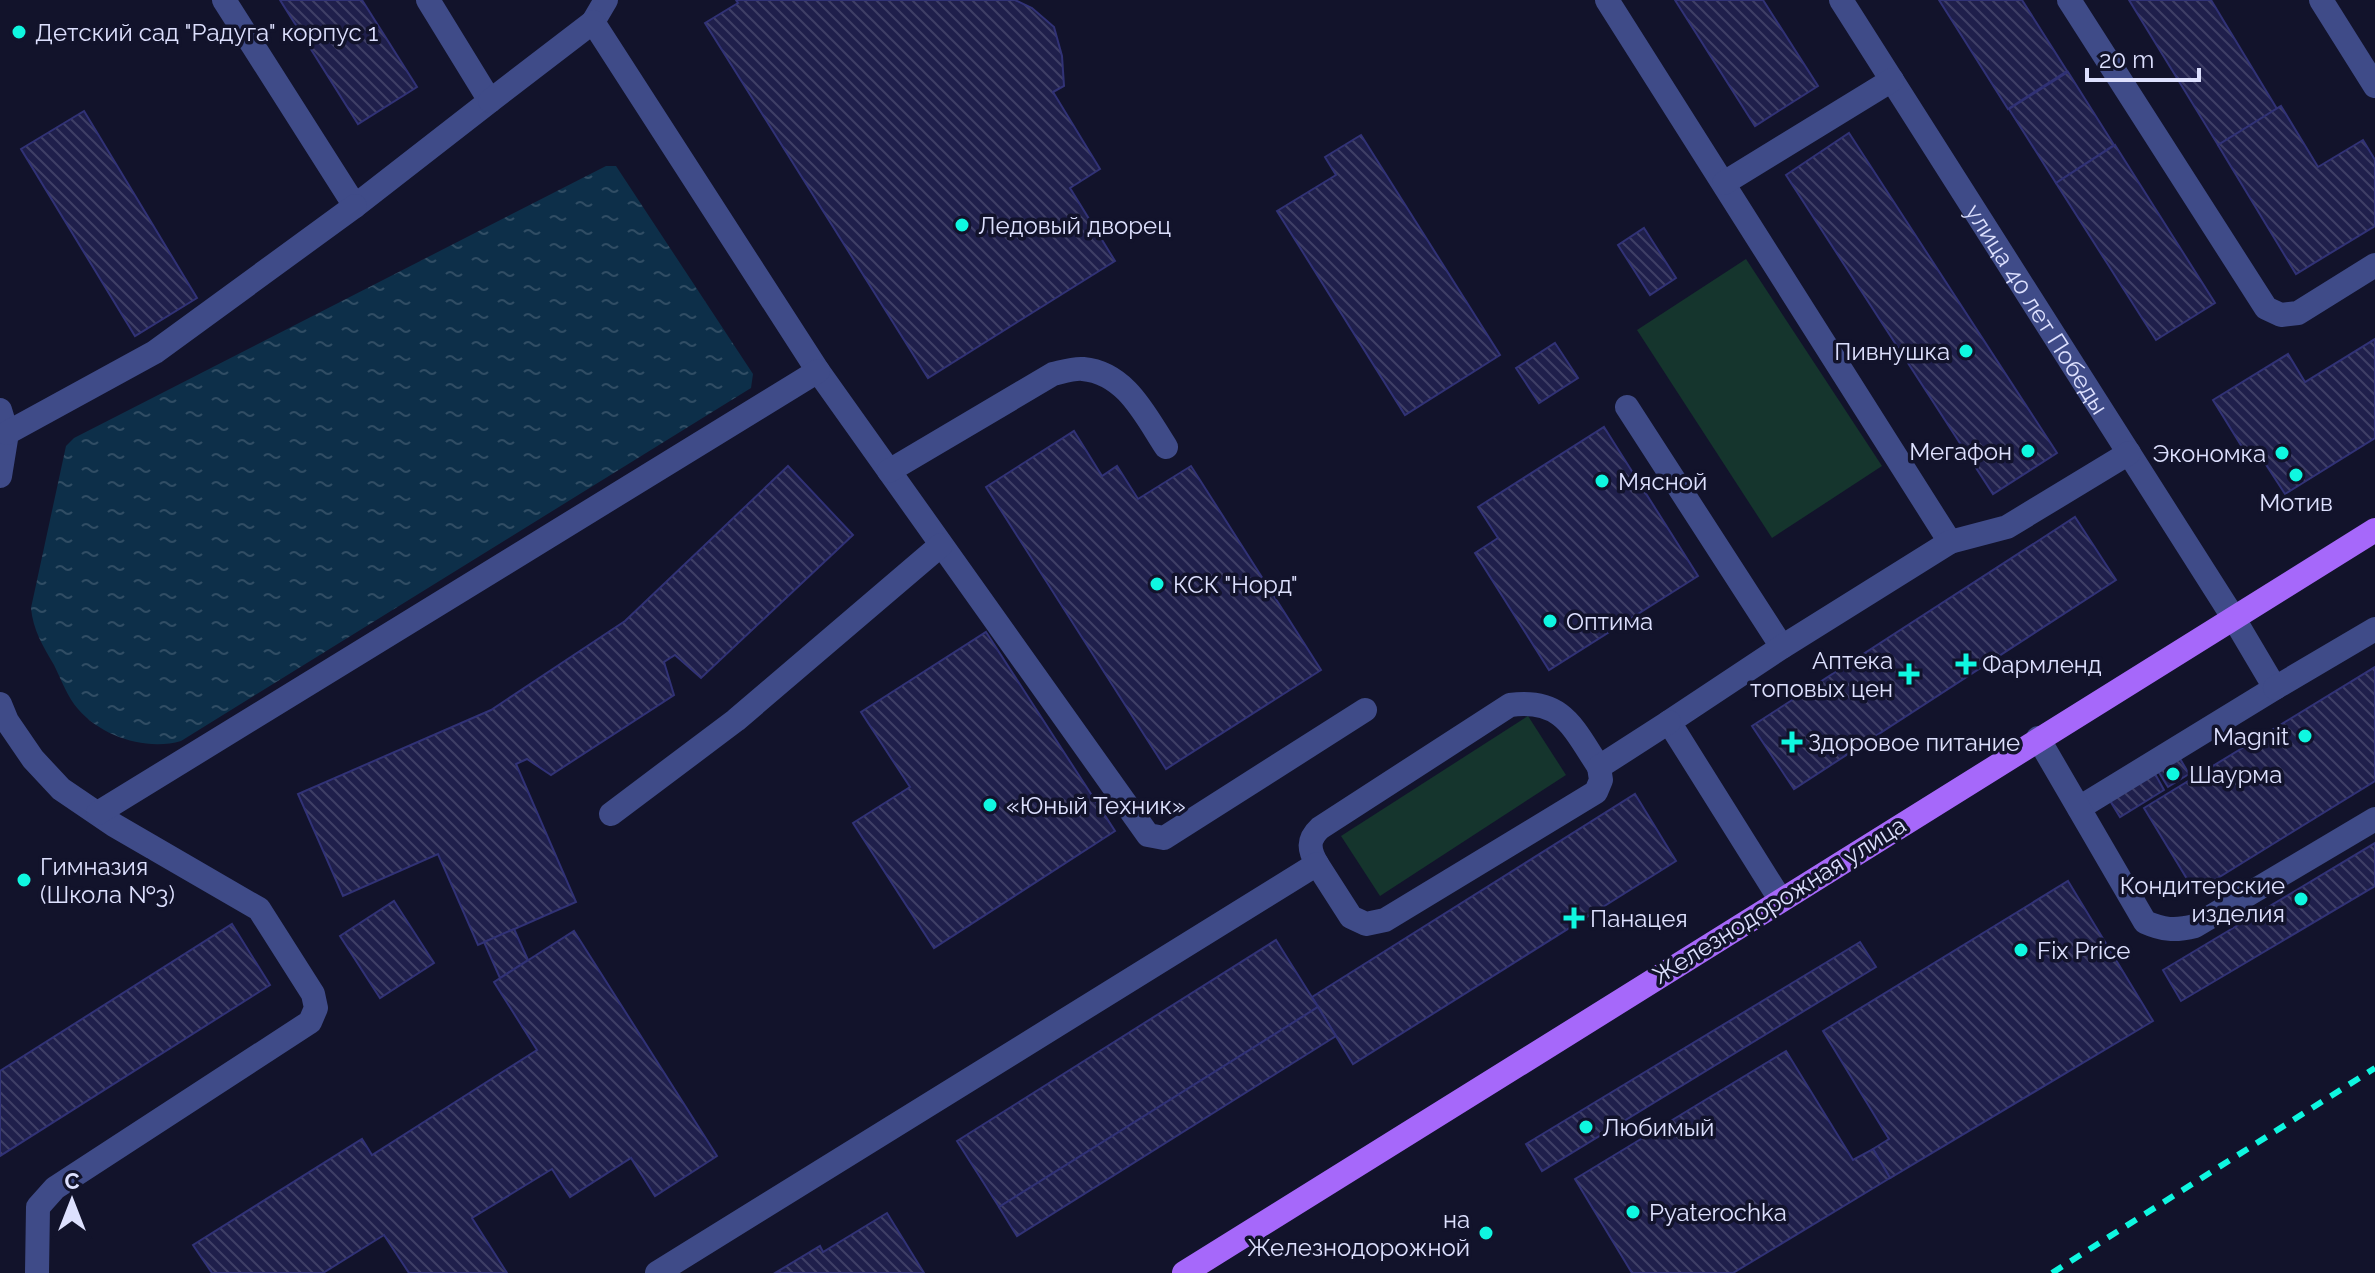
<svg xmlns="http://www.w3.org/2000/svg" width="2375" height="1273" font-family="Raleway,sans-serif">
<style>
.park{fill:#15352d}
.water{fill:url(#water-ripples)}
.building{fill:url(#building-back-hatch);stroke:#313276;stroke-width:2}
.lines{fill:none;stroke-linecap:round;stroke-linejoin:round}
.minor{stroke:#3f4b88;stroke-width:24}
.major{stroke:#a668fa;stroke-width:24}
.rail{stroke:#0ff7e0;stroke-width:6;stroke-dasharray:12 10;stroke-linecap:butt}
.poi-dot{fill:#0ff7e0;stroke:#12132b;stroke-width:3}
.labels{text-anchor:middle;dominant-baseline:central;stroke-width:7;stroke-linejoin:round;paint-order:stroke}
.poi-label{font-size:24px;fill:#dde0fe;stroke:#12132b;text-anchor:start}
.street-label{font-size:24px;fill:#dde0fe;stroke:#12132b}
</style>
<defs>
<pattern id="water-ripples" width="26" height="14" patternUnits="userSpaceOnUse" patternTransform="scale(2)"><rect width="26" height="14" fill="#0d2f49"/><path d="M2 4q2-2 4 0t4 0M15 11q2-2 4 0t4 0" fill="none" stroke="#304d64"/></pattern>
<pattern id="building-back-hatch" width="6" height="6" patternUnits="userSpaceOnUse" patternTransform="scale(2)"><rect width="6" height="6" fill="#1f1f4b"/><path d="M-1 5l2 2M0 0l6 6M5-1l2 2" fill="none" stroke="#3f3f66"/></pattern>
</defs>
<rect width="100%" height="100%" fill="#12132b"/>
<!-- park -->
<g class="park">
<path d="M1746,259L1882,466L1772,538L1637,330Z"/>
<path d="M1528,716L1566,775L1380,896L1341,836Z"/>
</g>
<!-- water -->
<path class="water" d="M606,166H616L753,374L751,388L181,741C147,751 102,737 78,709C68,698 61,679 54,665C43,646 33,630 31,608L66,446L74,438Z"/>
<!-- building -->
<g class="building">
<path d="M280,0H362L417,87L358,124Z"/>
<path d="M736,0H1015L1032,8L1054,27L1062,56L1064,86L1053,92L1100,169L1070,188L1115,261L928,378L705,23L738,3Z"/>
<path d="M1675,0H1763L1818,86L1755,126Z"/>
<path d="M1939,0H2022L2067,71L2008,109Z"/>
<path d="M2129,0H2211L2277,109L2218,145Z"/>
<path d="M2068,72L2114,145L2056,183L2009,109Z"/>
<path d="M2281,106L2318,167L2363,140L2375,160V226L2296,274L2218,145Z"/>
<path d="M84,111L197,298L135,336L21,149Z"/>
<path d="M1849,133L2057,453L1993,494L1786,175Z"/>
<path d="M1361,135L1500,355L1405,415L1277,211L1336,175L1325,157Z"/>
<path d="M2115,145L2215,303L2156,340L2056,183Z"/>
<path d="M1644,228L1676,278L1650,295L1618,245Z"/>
<path d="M2375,339V438L2285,494L2261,457L2252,463L2213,400L2288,354L2305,382Z"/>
<path d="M1555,343L1578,378L1539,403L1516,368Z"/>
<path d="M1604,427L1698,576L1549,670L1475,553L1498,538L1478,507Z"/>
<path d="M1074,431L1102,476L1117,466L1138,499L1191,466L1321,670L1166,769L986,487Z"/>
<path d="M788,466L853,535L701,678L675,655L664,662L674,695L551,775L527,759L516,764L576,902L478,945L438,854L343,896L298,794L491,710L625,621Z"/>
<path d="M2075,517L2116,580L1794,789L1752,726Z"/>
<path d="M986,632L1115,831L934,948L853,823L910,787L861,712Z"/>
<path d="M2375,667V781L2195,892L2144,808Z"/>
<path d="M2179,757L2189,774L2168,787L2158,771Z"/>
<path d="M2154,772L2164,790L2120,817L2109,799Z"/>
<path d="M1635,794L1676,861L1353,1064L1312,997Z"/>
<path d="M2375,843V886L2181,1001L2163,970Z"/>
<path d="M2068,881L2153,1021L1890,1178L1873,1149L1889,1139L1823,1031Z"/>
<path d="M394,901L434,963L380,998L340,936Z"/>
<path d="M232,924L270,985L0,1156V1071Z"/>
<path d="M514,929L528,960L500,978L484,942Z"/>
<path d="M574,931L717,1156L655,1196L631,1158L570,1197L552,1169L472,1218L507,1273H409L384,1235L323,1273H212L193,1245L362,1139L372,1155L537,1050L494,982Z"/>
<path d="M1276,940L1318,1007L999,1207L957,1141Z"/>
<path d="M1860,942L1876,967L1542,1171L1526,1144Z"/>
<path d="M1318,1007L1336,1036L1017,1236L999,1207Z"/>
<path d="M1786,1051L1853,1160L1873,1149L1890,1178L1733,1273H1632L1575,1179Z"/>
<path d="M887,1213L924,1273H775L820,1246L823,1252Z"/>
</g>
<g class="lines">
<!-- minor -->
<g class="minor">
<path d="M224,0L355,206L490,101L428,0"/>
<path d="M1607,0L1950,542"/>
<path id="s1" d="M1841,0L2233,617L2275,688L2079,808"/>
<path d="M2069,0L2266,308L2281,315L2298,313L2375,265"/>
<path d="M2321,0L2375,86"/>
<path d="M593,22L606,0"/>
<path d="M490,101L593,22L818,371L1148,835L1164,838L1365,710"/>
<path d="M1724,183L1892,80"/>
<path d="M1627,407L1782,647"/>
<path d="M0,410L7,433L0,476"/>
<path d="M7,433L155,352L355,206"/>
<path d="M889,471L1053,374C1062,372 1074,368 1083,369C1126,373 1145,415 1166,447"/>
<path d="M2275,688L2375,629"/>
<path d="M0,704L7,721L33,759L61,789L114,825L259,909L313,994L316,1008L310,1022L55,1188L38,1207L37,1273"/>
<path d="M2038,738L2145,922C2163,930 2175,931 2195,926L2375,819"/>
<path d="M98,813L818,371"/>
<path d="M611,814L736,720L941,545"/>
<path d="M1317,864C1309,850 1307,840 1320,828L1510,705C1563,698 1573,728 1599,767"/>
<path d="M1780,899L1669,722L1782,647L1950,542L2007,527L2129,453"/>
<path d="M657,1273L1317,864L1351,917L1366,924L1385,920L1596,792L1601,780L1599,767L1669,722"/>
</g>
<!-- major -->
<path class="major" d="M1184,1273C1582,1027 1976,775 2375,530"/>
<!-- rail -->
<path class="rail" d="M2052,1273L2375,1068"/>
</g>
<!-- markers -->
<g class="poi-dot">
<circle cx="19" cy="32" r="8"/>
<circle cx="962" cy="225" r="8"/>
<circle cx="1966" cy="351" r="8"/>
<circle cx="2028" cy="451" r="8"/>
<circle cx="2282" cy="453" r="8"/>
<circle cx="2296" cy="475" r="8"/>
<circle cx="1602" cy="481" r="8"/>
<circle cx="1157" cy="584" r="8"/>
<circle cx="1550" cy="621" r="8"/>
<path d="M1962 652h8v8h8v8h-8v8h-8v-8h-8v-8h8z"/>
<path d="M1905 662h8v8h8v8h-8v8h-8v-8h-8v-8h8z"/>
<circle cx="2305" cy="736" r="8"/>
<path d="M1788 730h8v8h8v8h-8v8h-8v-8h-8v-8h8z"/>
<circle cx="2173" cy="774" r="8"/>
<circle cx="990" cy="805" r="8"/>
<circle cx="24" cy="880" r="8"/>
<circle cx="2301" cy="899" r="8"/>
<path d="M1570 906h8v8h8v8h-8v8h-8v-8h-8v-8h8z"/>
<circle cx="2021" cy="950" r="8"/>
<circle cx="1586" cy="1127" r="8"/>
<circle cx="1633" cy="1212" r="8"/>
<circle cx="1486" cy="1233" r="8"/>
</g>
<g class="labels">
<!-- poi labels -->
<g class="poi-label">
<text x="35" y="32">Детский сад "Радуга" корпус 1</text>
<text x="978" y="225">Ледовый дворец</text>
<text x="1950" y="351" text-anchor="end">Пивнушка</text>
<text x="2012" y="451" text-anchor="end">Мегафон</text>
<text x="2266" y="453" text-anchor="end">Экономка</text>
<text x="1618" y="481">Мясной</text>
<text x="2296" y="502" text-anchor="middle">Мотив</text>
<text x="1173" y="584">КСК "Норд"</text>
<text x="1566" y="621">Оптима</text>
<text x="1893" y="660" text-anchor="end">Аптека<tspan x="1893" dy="28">топовых цен</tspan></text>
<text x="1982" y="664">Фармленд</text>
<text x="2289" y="736" text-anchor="end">Magnit</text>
<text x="1808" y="742">Здоровое питание</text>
<text x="2189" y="774">Шаурма</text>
<text x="1006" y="805">«Юный Техник»</text>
<text x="40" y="866">Гимназия<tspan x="40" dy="28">(Школа №3)</tspan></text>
<text x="2285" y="885" text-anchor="end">Кондитерские<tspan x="2285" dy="28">изделия</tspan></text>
<text x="1590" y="918">Панацея</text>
<text x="2037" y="950">Fix Price</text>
<text x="1602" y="1127">Любимый</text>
<text x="1649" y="1212">Pyaterochka</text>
<text x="1470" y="1219" text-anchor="end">на<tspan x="1470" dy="28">Железнодорожной</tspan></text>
</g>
<!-- street labels -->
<g class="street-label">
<text stroke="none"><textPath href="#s1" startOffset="366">улица 40 лет Победы</textPath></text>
<text transform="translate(1779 900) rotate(-32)">Железнодорожная улица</text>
</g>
</g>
<!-- north arrow -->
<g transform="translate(72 1201)" stroke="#12132b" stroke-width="6" paint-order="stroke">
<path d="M0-6L14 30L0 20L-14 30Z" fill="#dde0fe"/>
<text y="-12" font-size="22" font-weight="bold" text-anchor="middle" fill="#dde0fe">С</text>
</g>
<!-- scale -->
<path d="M2087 68v12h112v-12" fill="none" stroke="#dde0fe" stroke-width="4"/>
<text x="2099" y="68" font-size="24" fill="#dde0fe" stroke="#12132b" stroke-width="6" paint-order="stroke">20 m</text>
</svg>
